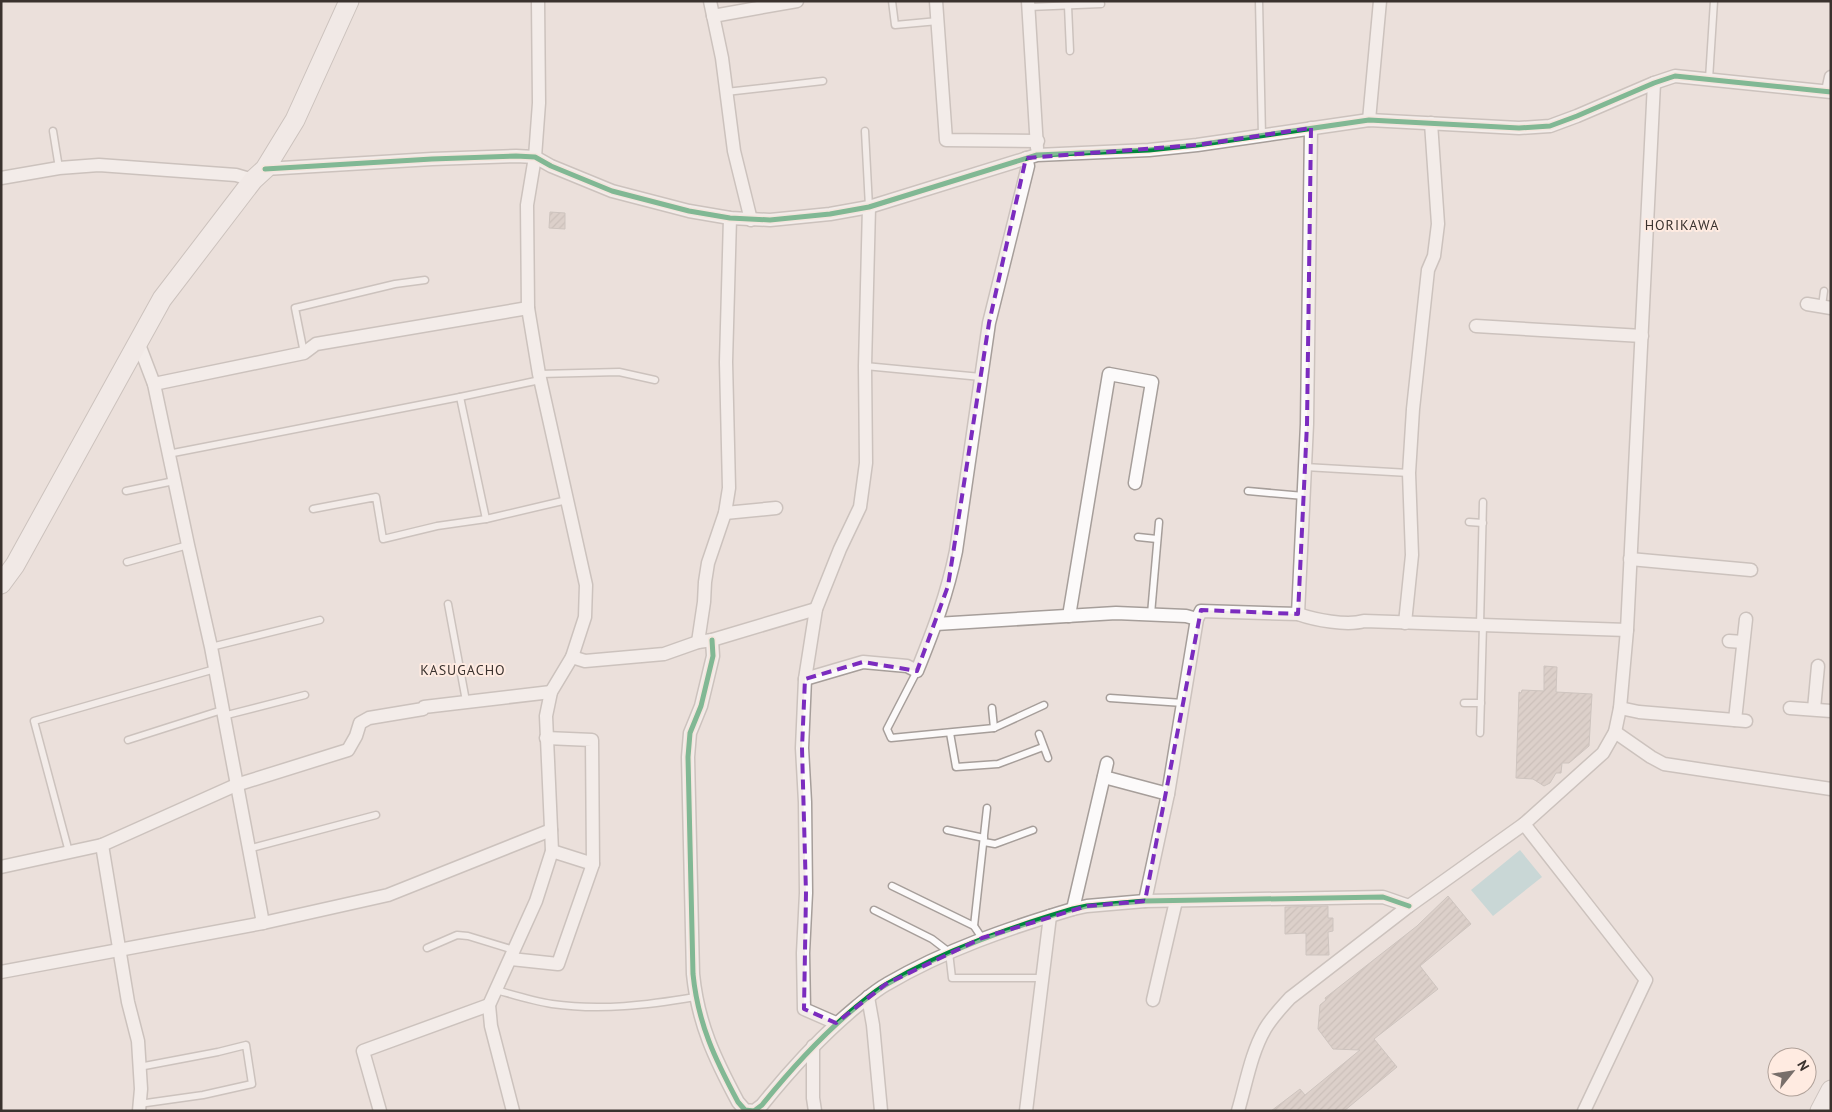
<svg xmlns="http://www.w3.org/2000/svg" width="1832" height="1112" font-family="'PT Sans',sans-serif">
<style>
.water{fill:#a0ccd0}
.building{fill:url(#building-hatch);stroke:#aaa29d}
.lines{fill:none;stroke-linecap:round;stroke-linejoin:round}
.lane-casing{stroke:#a69e9a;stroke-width:9}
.street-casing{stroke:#a69e9a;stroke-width:15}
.secondary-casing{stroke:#a69e9a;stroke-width:21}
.lane{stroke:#fcfafa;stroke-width:6}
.street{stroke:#fcfafa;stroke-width:12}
.secondary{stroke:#f9f4f4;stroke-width:19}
.cycleway-casing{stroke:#ffebe1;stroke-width:8}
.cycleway{stroke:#00873e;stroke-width:5}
.marked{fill:none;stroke:#7b2cbf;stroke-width:4;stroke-dasharray:10 6;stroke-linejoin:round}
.labels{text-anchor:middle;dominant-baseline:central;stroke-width:4;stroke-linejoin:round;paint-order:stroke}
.neighbourhood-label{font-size:14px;letter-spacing:1px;fill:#3a322e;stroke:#ffebe1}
</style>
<defs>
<pattern id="building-hatch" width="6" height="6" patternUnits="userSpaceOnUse" patternTransform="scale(1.25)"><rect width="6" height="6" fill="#cbbdb6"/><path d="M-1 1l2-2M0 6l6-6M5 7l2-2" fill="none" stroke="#a69a94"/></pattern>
</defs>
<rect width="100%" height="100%" fill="#ebe0db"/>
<!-- water -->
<path class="water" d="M1520,850L1542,877L1493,916L1471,890Z"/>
<!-- building -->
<g class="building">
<path d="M550,212L565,213V229L549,228Z"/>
<path d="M1544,666L1557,667L1556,692L1592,694L1589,746L1569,763H1562L1561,773H1556L1550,783L1544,786L1533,779L1516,778L1519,692L1521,693L1522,690L1544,691Z"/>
<path d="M1448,896L1471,924L1420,966L1438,989L1374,1039L1397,1067L1344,1111H1271L1300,1089L1305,1095L1360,1050L1333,1049L1318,1029L1320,1005L1326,1000L1325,998L1417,926Z"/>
<path d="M1328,906V918H1333V931L1328,932L1329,955H1306V933L1285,934V907Z"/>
</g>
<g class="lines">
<!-- lane casing -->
<g class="lane-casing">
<g id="lane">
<path d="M892,1L895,25L938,21"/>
<path d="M1259,1L1262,136"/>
<path d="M1068,6L1070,51"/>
<path d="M1029,7L1101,4"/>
<path d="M1709,79L1714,1"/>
<path d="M726,92L823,81"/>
<path d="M53,131L59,168"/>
<path d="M865,131L869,207"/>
<path d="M1822,306L1824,291"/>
<path d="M304,353L295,308L395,284L425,280"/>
<path d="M865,366L981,377"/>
<path d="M539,374L619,372L655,380"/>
<path d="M460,397L486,519"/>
<path d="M168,454L460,397L540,380"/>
<path d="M1305,467L1409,473"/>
<path d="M126,491L174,481"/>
<path d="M1248,491L1304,496"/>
<path d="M313,509L376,497L383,539L437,526L486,519L567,500"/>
<path d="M1469,522L1483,523"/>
<path d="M1138,537L1157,539"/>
<path d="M127,562L188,545"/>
<path d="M448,604L466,701"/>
<path d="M1151,614L1159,522"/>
<path d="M1480,625L1483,502"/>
<path d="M211,647L320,620"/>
<path d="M917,671L887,729L891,738L994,728L1044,705"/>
<path d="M1110,698L1183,703"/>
<path d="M1464,703H1481"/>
<path d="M992,708L994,728"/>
<path d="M223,716L305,695"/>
<path d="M950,733L956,767L998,764L1043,747"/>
<path d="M1480,733L1483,625"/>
<path d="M1039,734L1048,758"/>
<path d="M128,740L222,710"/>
<path d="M947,830L984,838"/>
<path d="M984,842L995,844L1033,830"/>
<path d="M248,849L376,815"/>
<path d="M69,852L34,721L215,669"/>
<path d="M892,886L974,926L982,938"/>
<path d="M874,910L932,939L949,952L952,978H1042"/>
<path d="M974,926L987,808"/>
<path d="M427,948L457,935L468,936L514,950"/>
<path d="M496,990C514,995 533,1001 552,1004C601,1011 648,1005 695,997"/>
<path d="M139,1104L203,1095L252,1084L246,1045L218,1052L139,1067"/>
</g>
</g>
<!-- street casing -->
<g class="street-casing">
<g id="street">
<path d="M710,1L722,58L734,151L751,220"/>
<path d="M936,1L946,140L1038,141"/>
<path d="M1028,1L1037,148"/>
<path d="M713,16L797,1"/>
<path d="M1828,91L1831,77"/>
<path d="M1369,120L1380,1"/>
<path d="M265,169L432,159L516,156L535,157L551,166L612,191L689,211L730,218L770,220L830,214L869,207L1037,155L1149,150L1197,145L1369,120L1519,128L1550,126L1577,116L1654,83L1675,76L1831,92"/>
<path d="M1,178L59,168L99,165L236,175L253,180"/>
<path d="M1807,304L1831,308"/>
<path d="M1476,326L1642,336"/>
<path d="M138,342L154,384L188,545L211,647L263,923"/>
<path d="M154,384L304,353L316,344L528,308"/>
<path d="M725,513L776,508"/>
<path d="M1630,559L1751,570"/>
<path d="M1298,614L1307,424L1311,128"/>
<path d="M1069,616L1109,374L1152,382L1135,483"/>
<path d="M1405,623L1412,555L1409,473L1413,409L1428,270L1434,256L1438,224L1431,123"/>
<path d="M936,624L1116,613L1186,616L1197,619"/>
<path d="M712,640L713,656L701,706L690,733L688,757L693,974C698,1024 715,1059 738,1102L745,1110L754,1111L762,1105C791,1069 821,1036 856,1007C866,999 876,990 887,984C945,950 1009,928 1073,909L1087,906L1145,901L1383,897L1409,906"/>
<path d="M1729,641L1743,642"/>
<path d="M698,642L704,602L705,582L708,563L725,513L729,488L726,362L730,218"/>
<path d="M572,657L585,661L664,654L698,642L712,640L816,609"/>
<path d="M805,679L863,662L907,666L917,671C934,629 947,595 956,551L989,323L1028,166L1026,158"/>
<path d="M1620,708L1639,712L1746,721"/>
<path d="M1790,708L1831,711"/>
<path d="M1814,709L1818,666"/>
<path d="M1735,720L1746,619"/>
<path d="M1615,732L1651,757L1664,764L1831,789"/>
<path d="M1104,777L1168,794"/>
<path d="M1524,824L1646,980L1584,1111"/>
<path d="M102,845L128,1002L138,1041L141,1089L139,1111"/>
<path d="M552,851L593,864"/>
<path d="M1,867L102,845L236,785L348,750L356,736L360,723L369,718L423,709L424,707L551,692"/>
<path d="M1145,901L1168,794L1197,619L1201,611L1298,614C1315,620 1347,626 1364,621L1627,630"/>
<path d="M1073,909L1107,763"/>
<path d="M511,959L558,964L593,864L592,740L546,738"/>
<path d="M1,972L263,923L388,895L551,830"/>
<path d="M868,997L873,1025L881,1111"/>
<path d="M1153,1000L1176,901"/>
<path d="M836,1023L804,1009L803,953L806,893L805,802L802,748L805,679L816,609L840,549L860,507L866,463L865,366L869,207"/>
<path d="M813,1046V1098L815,1111"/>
<path d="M380,1111L363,1051L489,1005"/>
<path d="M513,1111L491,1026L489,1005L536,901L552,851L546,716L551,692L572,657L585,617L586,585L539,374L528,308L527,205L535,157L539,103L538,1"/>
<path d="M1026,1111L1050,916"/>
<path d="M1238,1111C1246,1084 1251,1053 1265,1029C1272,1017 1281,1008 1290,998L1409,906L1524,824L1603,753L1615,732L1620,708L1627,630L1654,83"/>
</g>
</g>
<!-- secondary casing -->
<g class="secondary-casing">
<g id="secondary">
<path d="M1,584L15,565L162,299L253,180L265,169L295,120L349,1"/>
<path d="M1820,1111L1831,1090"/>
</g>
</g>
<!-- lane -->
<use href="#lane" class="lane"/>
<!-- street -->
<use href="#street" class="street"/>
<!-- secondary -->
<use href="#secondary" class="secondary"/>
<!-- cycleway casing -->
<g class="cycleway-casing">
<g id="cycleway">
<path d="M265,169L432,159L516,156L535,157L551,166L612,191L689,211L730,218L770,220L830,214L869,207L1037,155L1149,150L1197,145L1369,120L1519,128L1550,126L1577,116L1654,83L1675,76L1831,92"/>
<path d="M712,640L713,656L701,706L690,733L688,757L693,974C698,1024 715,1059 738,1102L745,1110L754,1111L762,1105C791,1069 821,1036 856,1007C866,999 876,990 887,984C945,950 1009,928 1073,909L1087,906L1145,901L1383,897L1409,906"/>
</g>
</g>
<!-- cycleway -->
<use href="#cycleway" class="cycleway"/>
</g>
<!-- marked area -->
<path d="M0 0H1832V1112H0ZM1311,128L1307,424L1298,614L1201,610L1145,901L1087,906L982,938L886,984L836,1023L804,1009L806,893L802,748L805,679L863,662L917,671L948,586L989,323L1026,158L1197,145Z" fill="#ebe0db" fill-opacity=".55" fill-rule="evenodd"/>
<path class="marked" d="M1311,128L1307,424L1298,614L1201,610L1145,901L1087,906L982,938L886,984L836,1023L804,1009L806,893L802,748L805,679L863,662L917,671L948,586L989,323L1026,158L1197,145Z"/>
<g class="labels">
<!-- neighbourhood labels -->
<g class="neighbourhood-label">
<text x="1682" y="225">HORIKAWA</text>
<text x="463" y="670">KASUGACHO</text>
</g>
</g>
<!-- border -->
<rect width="1832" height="1112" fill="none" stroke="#3a322e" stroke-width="5"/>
<!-- north arrow -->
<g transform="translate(1792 1072) rotate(60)"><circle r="24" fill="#ffebe1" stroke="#b0a199"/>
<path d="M0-4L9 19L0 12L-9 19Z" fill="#786f6b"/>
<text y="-8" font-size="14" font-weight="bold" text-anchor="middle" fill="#3a322e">N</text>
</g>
</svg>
